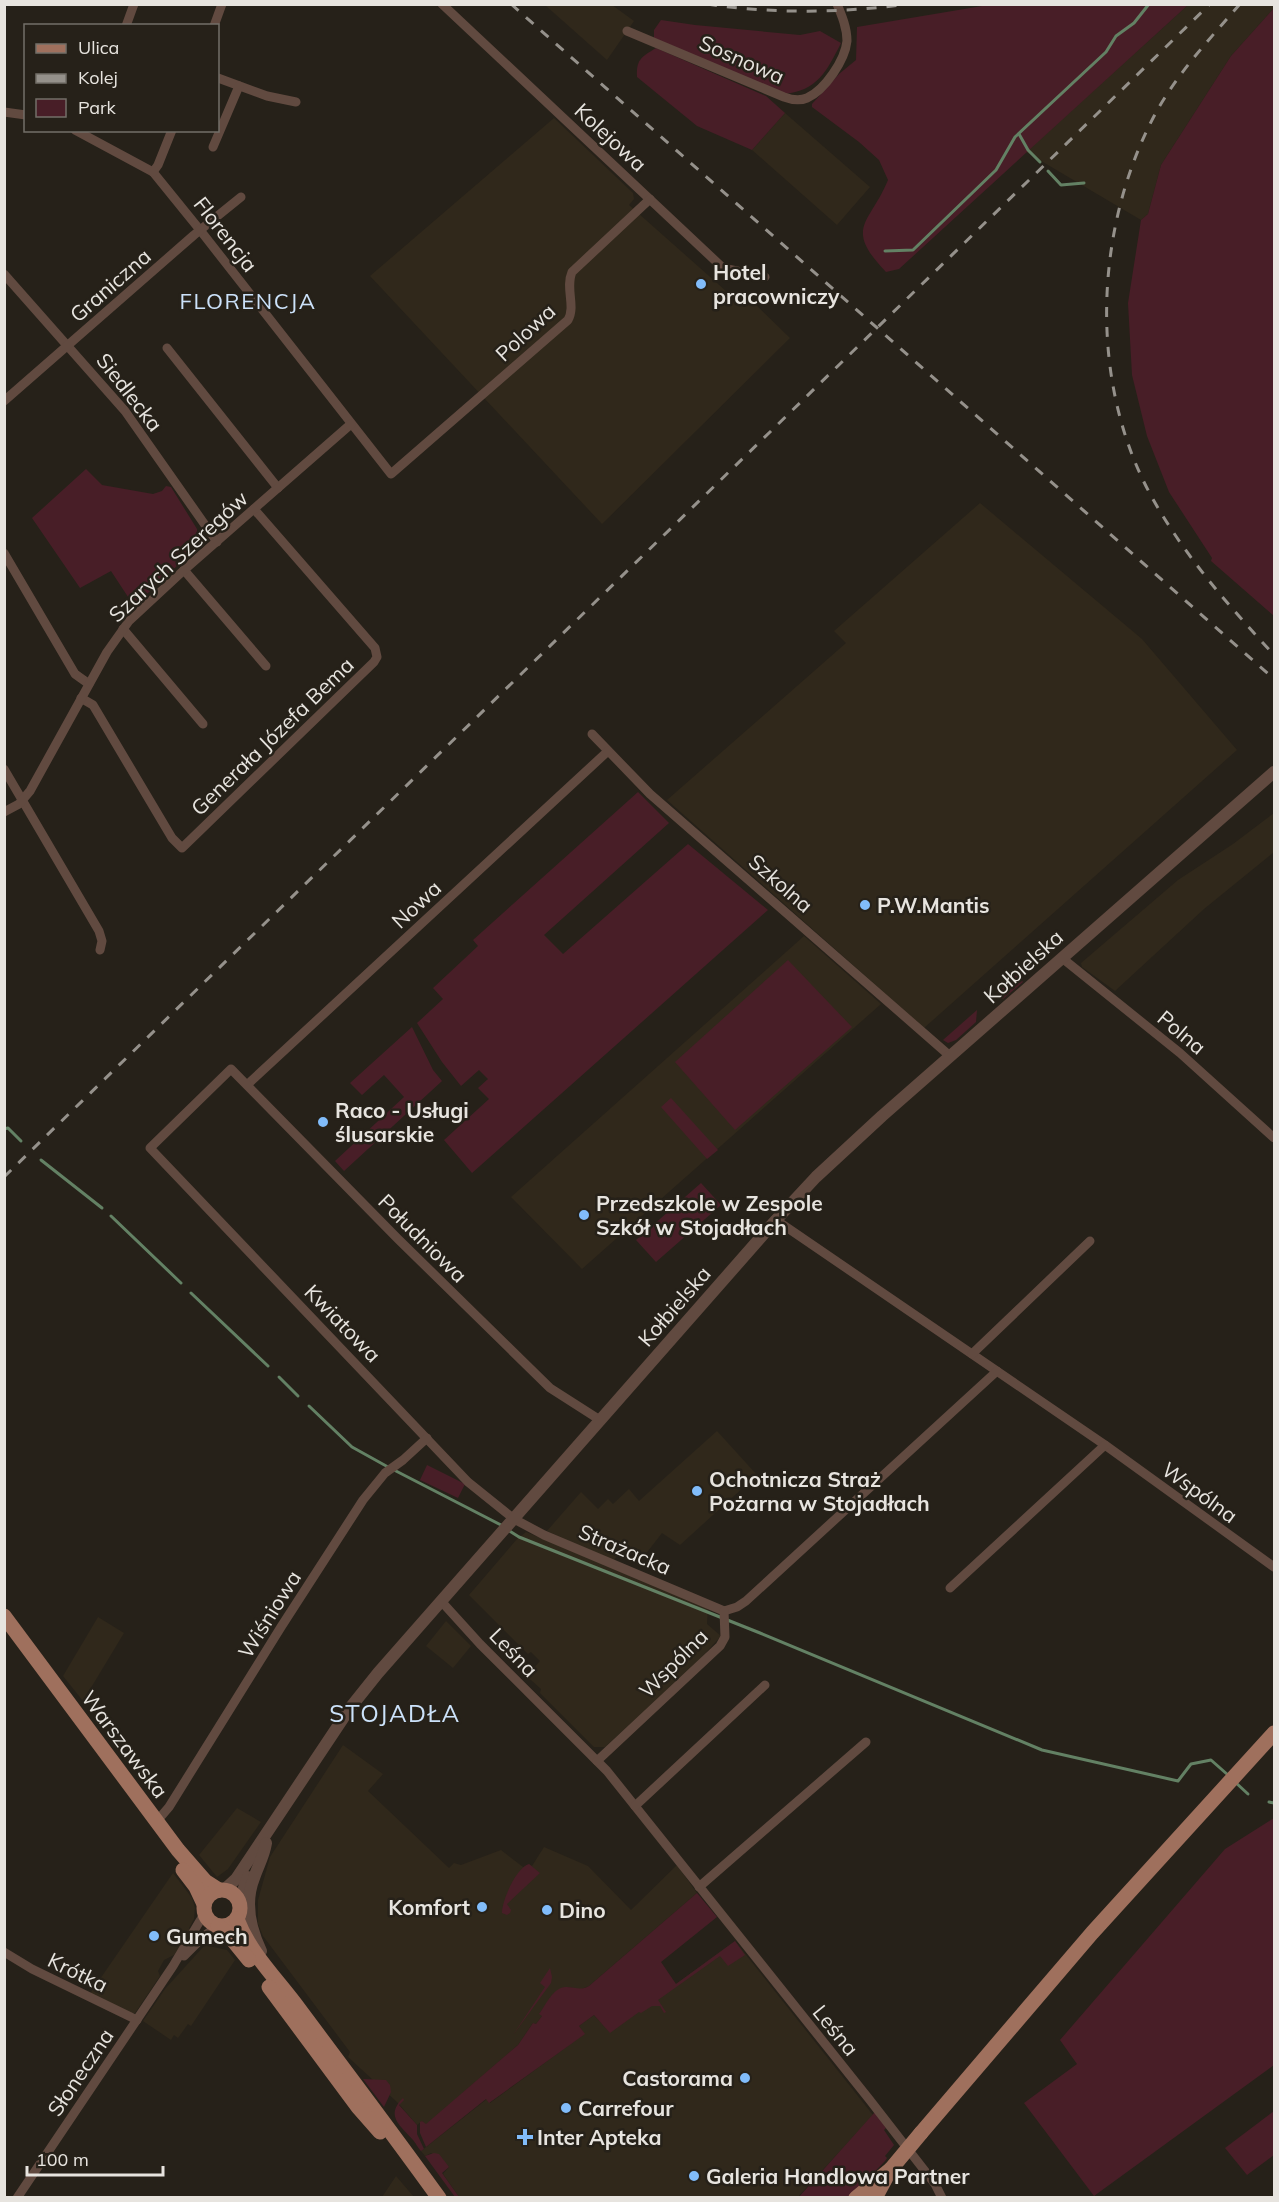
<svg xmlns="http://www.w3.org/2000/svg" width="1279" height="2202" font-family="Mulish,sans-serif">
<style>
.built{fill:#30281b}
.green{fill:#481e27}
.lines{fill:none;stroke-linecap:round;stroke-linejoin:round}
.stream{stroke:#638164;stroke-width:3}
.minor{stroke:#614a40;stroke-width:9}
.tertiary{stroke:#614a40;stroke-width:12}
.primary{stroke:#9f705d;stroke-width:15}
.rail{stroke:#95918b;stroke-width:3;stroke-dasharray:10 10;stroke-linecap:butt}
.primary-bridge{stroke:#9f705d;stroke-width:15}
.poi-dot{fill:#81bcfa;stroke:#262119;stroke-width:2}
.labels{text-anchor:middle;dominant-baseline:central;stroke-width:5;stroke-linejoin:round;paint-order:stroke}
.street-label{font-size:21px;fill:#e7e4df;stroke:#262119}
.poi-label{font-size:21px;font-weight:bold;fill:#e7e4df;stroke:#262119;text-anchor:start}
.neighbourhood-label{font-size:22px;letter-spacing:1.5px;fill:#cce2fa;stroke:#262119}
.quarter-label{font-size:24px;letter-spacing:1.5px;fill:#cce2fa;stroke:#262119}
</style>
<rect width="100%" height="100%" fill="#262119"/>
<!-- built -->
<g class="built">
<path d="M545,5H612L634,21L607,60Z"/>
<path d="M1188,5H1274V8L1231,56L1161,165L1148,214L1141,220L1026,152Z"/>
<path d="M785,113L870,187L837,225L752,150Z"/>
<path d="M554,118L633,193L634,199L629,205L744,307L753,302L790,338L602,524L370,276Z"/>
<path d="M980,503L1142,639L1237,750L924,1028L667,800L846,643L834,631Z"/>
<path d="M1274,813V852L1204,909L1115,991L1082,967L1081,963L1178,880L1233,844Z"/>
<path d="M804,936L881,1004L582,1269L511,1197Z"/>
<path d="M717,1431L757,1475L680,1545L662,1533L641,1560L624,1547L613,1561L547,1531L581,1492L598,1509L608,1499L613,1504L629,1489L639,1501Z"/>
<path d="M526,1532L708,1606L707,1624L721,1636L693,1667L605,1747H594L540,1693L541,1689L531,1680L525,1678L540,1661L531,1652L528,1654L469,1595L517,1539Z"/>
<path d="M98,1617L124,1633L83,1701L63,1676Z"/>
<path d="M446,1621L471,1646L453,1668L426,1646Z"/>
<path d="M343,1745L383,1774L368,1791L449,1868L454,1863L461,1865L501,1850L523,1867L529,1864L532,1866L544,1847L588,1866L631,1910L677,1865L697,1893L589,1986L580,1990L569,1987L553,1994L540,2013L542,2016L536,2024L533,2023L518,2045L426,2125L422,2121L417,2125L398,2103L348,2057L350,2052L263,1936L258,1924V1900L270,1857Z"/>
<path d="M237,1808L261,1822L228,1869L217,1877L199,1855Z"/>
<path d="M173,1873L192,1898L195,1908L194,1919L189,1928L191,1931L174,1955L164,1960L158,1971L160,1976L135,2013L129,2014L89,1995Z"/>
<path d="M735,1941L873,2115L798,2197H459L443,2174L449,2167L431,2153L425,2156L421,2151L487,2099L490,2103L584,2034L579,2026L594,2015L610,2032Z"/>
<path d="M205,1945L227,1950L235,1960L191,2026L188,2024L178,2038L174,2035L171,2040L143,2021L165,1989Z"/>
<path d="M396,2176L414,2197H382Z"/>
</g>
<!-- green -->
<g class="green">
<path d="M988,5H1188L899,269L886,272C843,227 870,224 888,180L879,160L859,142L812,107V104L839,74L856,60L857,27Z"/>
<path d="M1274,8V616L1211,561L1212,558L1169,492L1147,436L1132,375L1128,303L1141,220L1148,214L1161,165L1231,56Z"/>
<path d="M661,20L695,25L800,35L820,31L841,43C827,71 817,91 784,94L654,38V30Z"/>
<path d="M656,48L766,96L785,113L752,150L697,126L637,77C636,60 641,57 656,48Z"/>
<path d="M86,469L102,485L153,494L162,491L166,486L171,487L197,529V533L186,543L193,551L134,606L111,571L80,588L32,518Z"/>
<path d="M638,792L669,823L544,935L563,954L688,844L768,910L472,1173L444,1140L489,1099L478,1088L488,1079L479,1070L461,1086L442,1062L417,1023L443,999L433,988L478,946L473,940Z"/>
<path d="M788,960L852,1027L735,1130L675,1062Z"/>
<path d="M1018,974L1023,982L1003,999H991Z"/>
<path d="M977,1010L976,1022L956,1040L948,1043L943,1040Z"/>
<path d="M412,1027L433,1070L442,1081L344,1171L335,1161L404,1097L384,1075L362,1095L350,1083Z"/>
<path d="M671,1098L718,1150L707,1159L661,1107Z"/>
<path d="M701,1183L721,1205L656,1262L636,1240Z"/>
<path d="M427,1465L465,1484L458,1498L420,1480Z"/>
<path d="M1274,1818V2065L1094,2196L1024,2103L1077,2064L1060,2040L1225,1849Z"/>
<path d="M529,1864L540,1873L507,1904L511,1910L510,1913L507,1915L502,1913C502,1900 516,1868 529,1864Z"/>
<path d="M697,1893L717,1917L661,1962L676,1984L735,1941L745,1955L728,1966L720,1956L658,2000L666,2012L664,2013L660,2006H652L641,2013L639,2012L610,2033L594,2015L579,2026L585,2034L489,2103L486,2099L426,2147L420,2133V2122L422,2121L426,2124L518,2045L533,2023L536,2024L542,2016L539,2014C546,2005 553,1987 566,1987C576,1987 580,1991 589,1986Z"/>
<path d="M550,1968L552,1977L551,1983L513,2035L545,1987L540,1983Z"/>
<path d="M363,2079L386,2080L390,2085L391,2092L384,2107Z"/>
<path d="M403,2098L404,2100L399,2105L417,2125V2134L424,2149L421,2151C418,2148 415,2142 413,2140C402,2127 384,2116 403,2098Z"/>
<path d="M1274,2111V2155L1247,2175L1225,2148Z"/>
<path d="M875,2112L886,2128L884,2130L894,2145L885,2156L887,2158L885,2161L850,2197L798,2198Z"/>
<path d="M434,2153L439,2154L449,2167L442,2173L459,2197H455L425,2156Z"/>
</g>
<g class="lines">
<!-- stream -->
<g class="stream">
<path d="M1019,134L1028,150L1040,162"/>
<path d="M1048,171L1061,185L1084,183"/>
<path d="M885,251L913,250L996,170L1015,137L1106,52L1116,36L1134,23L1149,4"/>
<path d="M4,1129L8,1128L21,1141"/>
<path d="M41,1160L102,1208"/>
<path d="M111,1216L181,1283"/>
<path d="M191,1293L268,1366"/>
<path d="M279,1377L298,1396"/>
<path d="M309,1406L352,1447L388,1467"/>
<path d="M394,1470L503,1526"/>
<path d="M508,1530L519,1537L760,1633L1042,1750L1178,1781L1191,1764L1211,1760L1228,1775"/>
<path d="M1235,1782L1248,1794"/>
<path d="M1269,1802L1274,1803"/>
</g>
<!-- minor -->
<g class="minor">
<path d="M442,4L723,268L765,277"/>
<path d="M126,26L134,4"/>
<path d="M214,26L222,4"/>
<path d="M627,31L784,97C792,100 800,101 807,98C825,90 845,60 847,41C847,28 842,16 837,4"/>
<path d="M218,78L267,96L296,102"/>
<path d="M4,112L26,115"/>
<path d="M75,130L153,172L200,230L391,474L568,320C576,306 565,288 572,272L650,199"/>
<path d="M213,147L239,86"/>
<path d="M153,172L158,165L172,130"/>
<path d="M4,274L125,411L217,542"/>
<path d="M167,348L278,488"/>
<path d="M4,401L194,235L241,197"/>
<path d="M4,553L75,674L89,684"/>
<path d="M184,570L266,666"/>
<path d="M123,629L203,724"/>
<path d="M81,698L93,705L172,838L182,848L374,662L377,657L375,648L254,509"/>
<path d="M592,734L650,794L950,1056"/>
<path d="M4,769L99,931L102,941L100,950"/>
<path d="M4,812L19,804L30,791L107,652L129,621L184,570L351,424"/>
<path d="M1062,958L1180,1053L1274,1138"/>
<path d="M248,1084L608,751"/>
<path d="M776,1220L1105,1445L1274,1567"/>
<path d="M972,1354L1090,1241"/>
<path d="M600,1420L550,1388L398,1239L231,1069L150,1148L468,1482L514,1519L544,1535L724,1611"/>
<path d="M950,1588L1105,1445"/>
<path d="M441,1601L480,1644L607,1771L869,2099L935,2184L942,2198"/>
<path d="M724,1611L737,1607L746,1601L997,1371"/>
<path d="M597,1761L720,1646L725,1637L724,1611"/>
<path d="M635,1806L765,1685"/>
<path d="M157,1821L169,1807L281,1627L363,1500L385,1473L403,1460L427,1438"/>
<path d="M699,1887L866,1742"/>
<path d="M4,1952L32,1969L137,2020"/>
<path d="M184,1956L204,1936L218,1926"/>
<path d="M17,2198L173,1966L204,1914"/>
</g>
<!-- tertiary -->
<g class="tertiary">
<path d="M224,1890L236,1879L350,1708L378,1673L776,1220L816,1177L882,1116L1274,772"/>
<path d="M239,1901L248,1877"/>
<path d="M261,1951C250,1928 244,1903 254,1878C258,1866 264,1856 266,1843"/>
</g>
<!-- primary -->
<g class="primary">
<path d="M4,1616L178,1850L205,1881L219,1890"/>
<path d="M183,1870L196,1887L204,1904"/>
<circle cx="222" cy="1908" r="18"/>
<path d="M237,1919C250,1954 278,1980 299,2009C346,2072 393,2134 439,2198"/>
<path d="M218,1926L227,1933L249,1960"/>
<path d="M269,1987L358,2107L380,2132"/>
<path d="M921,2133L1092,1933L1274,1733"/>
<path d="M856,2198L891,2169"/>
<path d="M875,2198L888,2174"/>
</g>
<!-- rail -->
<g class="rail">
<path d="M511,4L1274,679"/>
<path d="M707,4C774,14 842,13 909,4"/>
<path d="M1240,4C1207,42 1172,79 1150,124C1093,239 1090,389 1154,501C1187,559 1230,607 1274,655"/>
<path d="M4,1177L1210,4"/>
</g>
<!-- primary-bridge -->
<path class="primary-bridge" d="M891,2169L921,2133"/>
</g>
<!-- markers -->
<g class="poi-dot">
<circle cx="701" cy="284" r="6"/>
<circle cx="865" cy="905" r="6"/>
<circle cx="323" cy="1122" r="6"/>
<circle cx="584" cy="1215" r="6"/>
<circle cx="697" cy="1491" r="6"/>
<circle cx="482" cy="1907" r="6"/>
<circle cx="547" cy="1910" r="6"/>
<circle cx="154" cy="1936" r="6"/>
<circle cx="745" cy="2078" r="6"/>
<circle cx="566" cy="2108" r="6"/>
<path d="M522 2128h6v6h6v6h-6v6h-6v-6h-6v-6h6z"/>
<circle cx="694" cy="2176" r="6"/>
</g>
<g class="labels">
<!-- street labels -->
<g class="street-label">
<text transform="translate(742 59) rotate(24)">Sosnowa</text>
<text transform="translate(611 137) rotate(43)">Kolejowa</text>
<text transform="translate(226 234) rotate(52)">Florencja</text>
<text transform="translate(110 285) rotate(-41)">Graniczna</text>
<text transform="translate(525 332) rotate(-43)">Polowa</text>
<text transform="translate(130 392) rotate(52)">Siedlecka</text>
<text transform="translate(178 556) rotate(-43)">Szarych Szeregów</text>
<text transform="translate(272 736) rotate(-44)">Generała Józefa Bema</text>
<text transform="translate(781 883) rotate(41)">Szkolna</text>
<text transform="translate(416 904) rotate(-43)">Nowa</text>
<text transform="translate(1023 966) rotate(-42)">Kołbielska</text>
<text transform="translate(1182 1032) rotate(40)">Polna</text>
<text transform="translate(423 1238) rotate(45)">Południowa</text>
<text transform="translate(674 1306) rotate(-49)">Kołbielska</text>
<text transform="translate(343 1323) rotate(46)">Kwiatowa</text>
<text transform="translate(1200 1492) rotate(36)">Wspólna</text>
<text transform="translate(625 1549) rotate(23)">Strażacka</text>
<text transform="translate(269 1614) rotate(-58)">Wiśniowa</text>
<text transform="translate(514 1652) rotate(46)">Leśna</text>
<text transform="translate(673 1663) rotate(-45)">Wspólna</text>
<text transform="translate(125 1744) rotate(53)">Warszawska</text>
<text transform="translate(78 1972) rotate(26)">Krótka</text>
<text transform="translate(836 2030) rotate(51)">Leśna</text>
<text transform="translate(80 2072) rotate(-56)">Słoneczna</text>
</g>
<!-- poi labels -->
<g class="poi-label">
<text x="713" y="272">Hotel<tspan x="713" dy="24">pracowniczy</tspan></text>
<text x="877" y="905">P.W.Mantis</text>
<text x="335" y="1110">Raco - Usługi<tspan x="335" dy="24">ślusarskie</tspan></text>
<text x="596" y="1203">Przedszkole w Zespole<tspan x="596" dy="24">Szkół w Stojadłach</tspan></text>
<text x="709" y="1479">Ochotnicza Straż<tspan x="709" dy="24">Pożarna w Stojadłach</tspan></text>
<text x="470" y="1907" text-anchor="end">Komfort</text>
<text x="559" y="1910">Dino</text>
<text x="166" y="1936">Gumech</text>
<text x="733" y="2078" text-anchor="end">Castorama</text>
<text x="578" y="2108">Carrefour</text>
<text x="537" y="2137">Inter Apteka</text>
<text x="706" y="2176">Galeria Handlowa Partner</text>
</g>
<!-- neighbourhood labels -->
<g class="neighbourhood-label">
<text x="248" y="301">FLORENCJA</text>
</g>
<!-- quarter labels -->
<g class="quarter-label">
<text x="395" y="1713">STOJADŁA</text>
</g>
</g>
<!-- border -->
<rect width="1279" height="2202" fill="none" stroke="#e7e4df" stroke-width="12"/>
<!-- legend -->
<rect x="24" y="24" width="195" height="108" fill="#262119" stroke="#736f68" stroke-width="1.5"/>
<rect x="36" y="44" width="30" height="9" fill="#9f705d" stroke="#736f68" stroke-width="1.5"/>
<text x="78" y="54" font-size="18" fill="#e7e4df">Ulica</text>
<rect x="36" y="74" width="30" height="9" fill="#95918b" stroke="#736f68" stroke-width="1.5"/>
<text x="78" y="84" font-size="18" fill="#e7e4df">Kolej</text>
<rect x="36" y="99" width="30" height="18" fill="#481e27" stroke="#736f68" stroke-width="1.5"/>
<text x="78" y="114" font-size="18" fill="#e7e4df">Park</text>
<!-- scale -->
<path d="M27 2166v9h136v-9" fill="none" stroke="#e7e4df" stroke-width="3"/>
<text x="36" y="2166" font-size="18" fill="#e7e4df" stroke="#262119" stroke-width="4.5" paint-order="stroke">100 m</text>
</svg>
